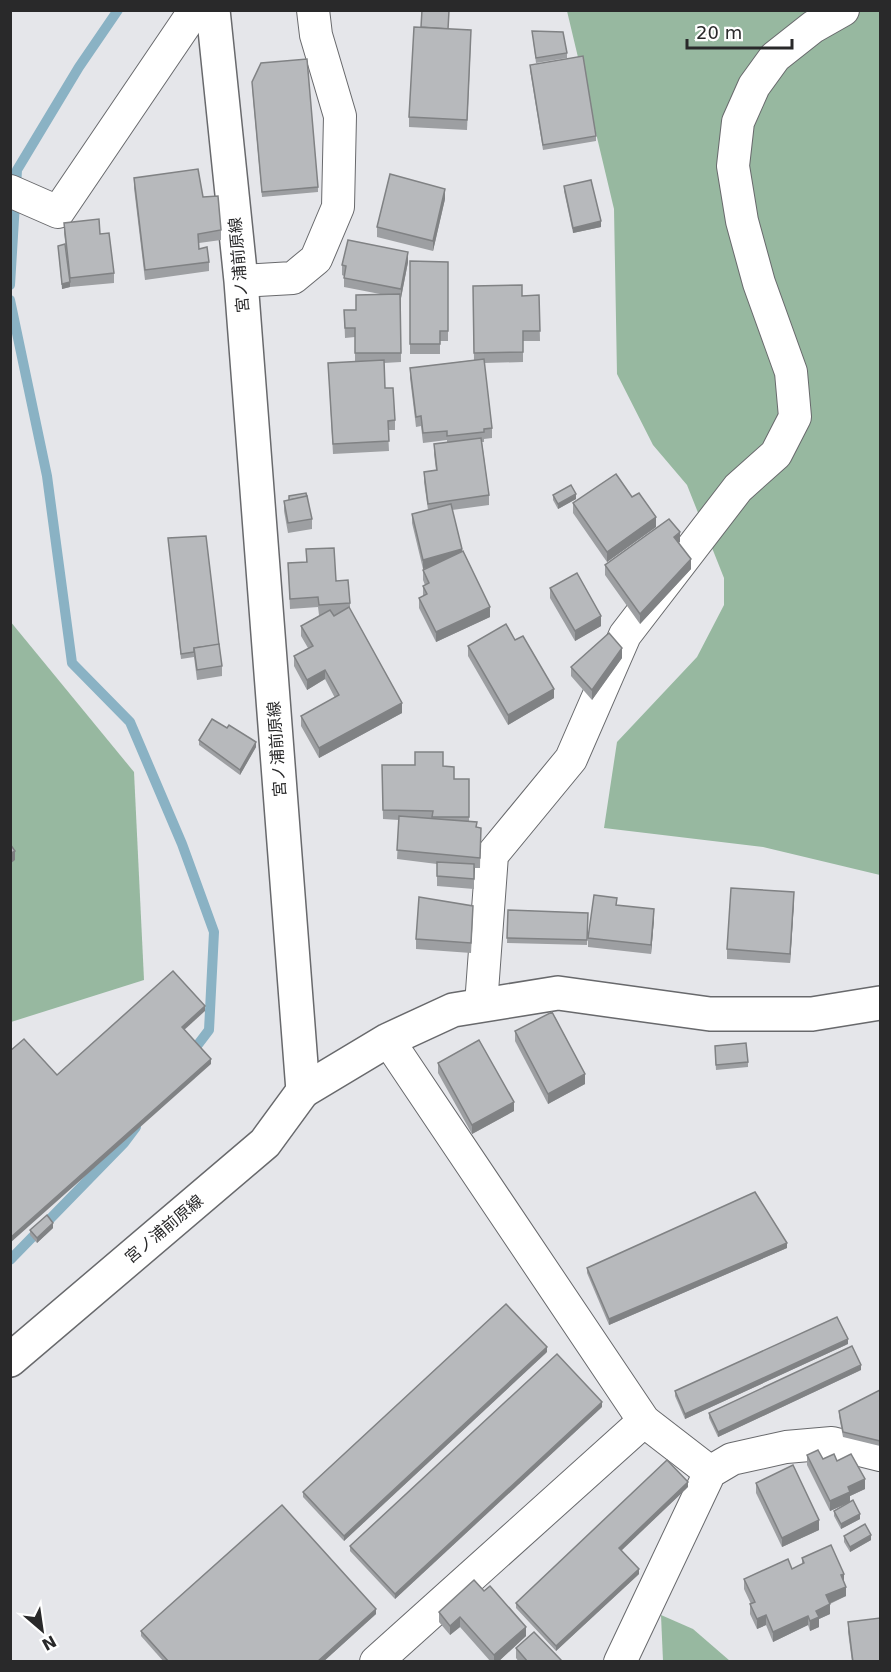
<svg xmlns="http://www.w3.org/2000/svg" width="891" height="1672" font-family="'DejaVu Sans','Noto Sans JP',sans-serif">
<style>
.forest{fill:#97b8a0}
.lines{fill:none;stroke-linecap:round;stroke-linejoin:round}
.stream{stroke:#8ab2c4;stroke-width:10}
.street-casing{stroke:#68696c;stroke-width:34}
.secondary-casing{stroke:#68696c;stroke-width:36}
.street{stroke:#fff;stroke-width:32}
.secondary{stroke:#fff;stroke-width:33}
.wall{fill:#9d9fa2}
.shaded-wall{fill:#808284}
.building{fill:#b7b9bc;stroke:#808284;stroke-width:1.5}
.labels{text-anchor:middle;dominant-baseline:central;stroke-width:5;stroke-linejoin:round;paint-order:stroke}
.street-label{font-size:16px;fill:#29292a;stroke:#fff}
</style>
<rect width="100%" height="100%" fill="#e5e6ea"/>
<!-- forest -->
<g class="forest">
<path d="M567,11H880V875L763,847L604,828L617,742L697,657L724,605V578L687,485L653,445L617,374L614,209Z"/>
<path d="M10,621L134,772L144,980L11,1022Z"/>
<path d="M661,1615L693,1629L730,1661H663Z"/>
</g>
<g class="lines">
<!-- stream -->
<g class="stream">
<path d="M10,285L17,170L79,67L118,10"/>
<path d="M10,300L47,476L72,663L130,722L182,844L214,932L209,1030L190,1055"/>
<path d="M10,1260L124,1143L136,1127"/>
</g>
<!-- street casing -->
<g class="street-casing">
<g id="street">
<path d="M10,191L58,212L195,10"/>
<path d="M241,281L293,278L316,259L338,207L340,116L316,35L313,10"/>
<path d="M481,1005L492,855L571,759L625,635L738,488L776,454L795,417L791,372L759,283L742,221L733,166L738,122L754,86L775,57L813,27L843,10"/>
<path d="M388,1040L644,1421L710,1472"/>
<path d="M376,1662L644,1421"/>
<path d="M620,1662L710,1472L732,1459L786,1447L832,1443L880,1455"/>
</g>
</g>
<!-- secondary casing -->
<g class="secondary-casing">
<g id="secondary">
<path d="M303,1091L388,1040L453,1010L558,993L710,1014H812L880,1003"/>
<path d="M10,1360L265,1143L303,1091L241,281L213,10"/>
</g>
</g>
<!-- street -->
<use href="#street" class="street"/>
<!-- secondary -->
<use href="#secondary" class="secondary"/>
</g>
<!-- wall -->
<g class="wall">
<path d="M335,10H362V11L335,12Z"/>
<path d="M448,29L471,40L467,130L409,127V117Z"/>
<path d="M532,31L567,53V58L536,63Z"/>
<path d="M530,65L596,136V141L543,150L530,70Z"/>
<path d="M252,87L318,187V192L262,197Z"/>
<path d="M134,178L203,197L221,230V240L199,243V249L209,262V271L145,280L134,188Z"/>
<path d="M564,186L601,227L573,233L564,191Z"/>
<path d="M445,199L433,251L377,237V227Z"/>
<path d="M64,223L100,234L114,273V283L70,287L62,289L58,246L68,264L64,233Z"/>
<path d="M410,261L448,262V341H440V354H410Z"/>
<path d="M408,262L401,298V362L384,363L385,388L395,420V430H388L389,451L333,454L328,363L355,362V337L345,338L344,310H356L380,294L344,287V276L342,275V265Z"/>
<path d="M473,286L522,296L539,295L540,341H523V362L484,363L492,428V438L484,439V442H482L489,495V505L452,510L462,551L490,617L436,642L419,608V598L423,596V586L425,585L423,580V569L412,523V514L428,510L424,482V472L436,470L434,454V444L447,443V440L423,443L421,426L416,427L410,378V368L474,360Z"/>
<path d="M553,495L576,499L558,509L553,500Z"/>
<path d="M289,496L312,519V529L288,533L284,511V501L289,500Z"/>
<path d="M632,497L656,527L607,562L573,513V503Z"/>
<path d="M168,538L222,666V676L197,680L194,657L181,659Z"/>
<path d="M680,542L678,543L691,569L640,624L605,575V565Z"/>
<path d="M306,549L336,581L350,603V610L402,713L319,758L301,726V716L335,698L325,679L307,690L294,666V656L308,648L301,636V626L320,615H319L318,607L290,609L288,563L306,562Z"/>
<path d="M550,588L601,626L575,641L550,598Z"/>
<path d="M515,640L554,698L508,725L468,656V646Z"/>
<path d="M622,658L592,700L571,676V667Z"/>
<path d="M199,740L256,747L240,775L199,745Z"/>
<path d="M382,765L443,766L454,779H469V822L477,827L481,828L480,868H474V889L437,886V864L397,859L399,820L383,819Z"/>
<path d="M794,902L790,963L727,959V949Z"/>
<path d="M508,910L588,913L587,945L507,943Z"/>
<path d="M473,916L471,953L416,949V939Z"/>
<path d="M654,919L651,954L588,947V938Z"/>
<path d="M515,1031L585,1084L548,1104L515,1041Z"/>
<path d="M715,1051L748,1062V1067L716,1070Z"/>
<path d="M438,1063L514,1111L472,1134L438,1073Z"/>
<path d="M53,1228L37,1243L30,1235V1230Z"/>
<path d="M787,1248L609,1325L587,1273V1268Z"/>
<path d="M848,1344L685,1419L675,1396V1391Z"/>
<path d="M547,1352L344,1541L303,1497V1492Z"/>
<path d="M861,1370L718,1437L709,1418V1413Z"/>
<path d="M880,1390V1446L843,1437L839,1416V1411Z"/>
<path d="M602,1407L395,1599L350,1551V1546Z"/>
<path d="M807,1455L823,1459L837,1461L865,1489L850,1496V1502L830,1511L807,1465Z"/>
<path d="M756,1483L819,1530L782,1547L756,1493Z"/>
<path d="M688,1487L621,1550L639,1574L556,1651L516,1608V1603Z"/>
<path d="M834,1511L860,1519L841,1529L834,1516Z"/>
<path d="M844,1536L871,1540L850,1552L844,1542Z"/>
<path d="M802,1558L844,1584L846,1596L830,1604V1614L819,1619V1627L810,1631L808,1625L773,1642L766,1625L757,1629L750,1614V1604H751L744,1589V1579L792,1569L802,1564Z"/>
<path d="M474,1580L526,1636L498,1662H491L460,1627L450,1635L439,1622V1612Z"/>
<path d="M376,1614L323,1662H164L141,1636V1631Z"/>
<path d="M848,1622L880,1662H852L848,1632Z"/>
<path d="M516,1648L561,1662H519L516,1658Z"/>
</g>
<!-- shaded-wall -->
<g class="shaded-wall">
<path d="M445,189V199L433,251V241Z"/>
<path d="M601,221V227L573,233V228Z"/>
<path d="M408,252V262L401,298V289Z"/>
<path d="M70,282V287L62,289V284Z"/>
<path d="M576,494V499L558,509V504Z"/>
<path d="M656,517V527L607,562V552Z"/>
<path d="M680,532V542L674,546V537Z"/>
<path d="M462,549V559L423,569V560Z"/>
<path d="M691,559V569L640,624V614Z"/>
<path d="M490,607V617L436,642V632Z"/>
<path d="M601,616V626L575,641V631Z"/>
<path d="M622,648V658L592,700V690Z"/>
<path d="M325,670V679L307,690V680Z"/>
<path d="M554,689V698L508,725V715Z"/>
<path d="M402,703V713L319,758V748Z"/>
<path d="M256,742V747L240,775V770Z"/>
<path d="M15,851V860L10,864V854Z"/>
<path d="M794,892V902L790,963V954Z"/>
<path d="M654,909V919L651,954V945Z"/>
<path d="M205,1006V1011L182,1032V1027Z"/>
<path d="M211,1059V1064L10,1243V1238Z"/>
<path d="M585,1074V1084L548,1104V1094Z"/>
<path d="M514,1102V1111L472,1134V1125Z"/>
<path d="M53,1223V1228L37,1243V1238Z"/>
<path d="M787,1243V1248L609,1325V1319Z"/>
<path d="M848,1339V1344L685,1419V1414Z"/>
<path d="M547,1347V1352L344,1541V1536Z"/>
<path d="M861,1365V1370L718,1437V1432Z"/>
<path d="M602,1402V1407L395,1599V1594Z"/>
<path d="M865,1479V1489L850,1496V1502L830,1511V1501L848,1487Z"/>
<path d="M688,1482V1487L619,1553V1548Z"/>
<path d="M860,1514V1519L841,1529V1524Z"/>
<path d="M819,1520V1530L782,1547V1538Z"/>
<path d="M871,1535V1540L850,1552V1547Z"/>
<path d="M639,1569V1574L556,1651V1646Z"/>
<path d="M844,1574V1584L841,1575Z"/>
<path d="M846,1587V1596L826,1605V1595Z"/>
<path d="M830,1604V1614L819,1619V1627L810,1631V1621L816,1611Z"/>
<path d="M376,1609V1614L323,1662H317Z"/>
<path d="M766,1615V1625L757,1629V1619Z"/>
<path d="M808,1616V1625L773,1642V1632Z"/>
<path d="M460,1617V1627L450,1635V1626Z"/>
<path d="M526,1627V1636L498,1662H494V1655Z"/>
</g>
<!-- building -->
<g class="building">
<path d="M422,10L449,11L448,29L421,27Z"/>
<path d="M414,27L471,30L467,120L409,117Z"/>
<path d="M532,31L563,32L567,53L536,58Z"/>
<path d="M583,56L596,136L543,145L530,65Z"/>
<path d="M307,59L318,187L262,192L252,82L261,63Z"/>
<path d="M198,169L203,197L218,196L221,230L198,234L199,249L207,247L209,262L145,270L134,178Z"/>
<path d="M390,174L445,189L433,241L377,227Z"/>
<path d="M591,180L601,221L573,228L564,186Z"/>
<path d="M99,219L100,234L109,233L114,273L70,278L64,223Z"/>
<path d="M348,240L408,252L401,289L344,278L346,266L342,265Z"/>
<path d="M65,244L70,282L62,284L58,246Z"/>
<path d="M410,261L448,262V331H440V344H410Z"/>
<path d="M522,285V296L539,295L540,331H523V352L474,353L473,286Z"/>
<path d="M400,294L401,353H355V328H345L344,310H356V295Z"/>
<path d="M484,359L492,428L484,429V432L447,436V431L423,433L421,416L416,417L410,368Z"/>
<path d="M384,360L385,388H393L395,420L388,421L389,441L333,444L328,363Z"/>
<path d="M481,438L489,495L428,504L424,472L437,470L434,444Z"/>
<path d="M616,474L632,497L639,493L656,517L607,552L573,503Z"/>
<path d="M571,485L576,494L558,504L553,495Z"/>
<path d="M306,493L307,497L289,500V496Z"/>
<path d="M307,496L312,519L288,523L284,501Z"/>
<path d="M451,504L462,549L423,560L412,514Z"/>
<path d="M669,519L680,532L674,537L691,559L640,614L605,565Z"/>
<path d="M206,536L219,645L194,648V652L181,654L168,538Z"/>
<path d="M334,548L336,581L348,580L350,603L319,605L318,597L290,599L288,563L307,562L306,549Z"/>
<path d="M463,551L490,607L436,632L419,598L427,594L423,586L429,583L423,570Z"/>
<path d="M577,573L601,616L575,631L550,588Z"/>
<path d="M349,607L402,703L319,748L301,716L339,695L325,670L307,680L294,656L313,646L301,626L330,610L334,616Z"/>
<path d="M506,624L515,640L523,636L554,689L508,715L468,646Z"/>
<path d="M609,633L622,648L592,690L571,667Z"/>
<path d="M219,644L222,666L197,670L194,648Z"/>
<path d="M212,719L227,728L229,725L256,742L240,770L199,740Z"/>
<path d="M415,752H443V766L454,767V779H469V817H432L433,811L383,810L382,765H415Z"/>
<path d="M399,816L477,822L476,827L481,828L480,858L397,850Z"/>
<path d="M10,844L15,851L10,854Z"/>
<path d="M437,862L474,864V879L437,876Z"/>
<path d="M731,888L794,892L790,954L727,949Z"/>
<path d="M594,895L617,898L616,905L654,909L651,945L588,938Z"/>
<path d="M419,897L473,906L471,943L416,939Z"/>
<path d="M508,910L588,913L587,940L507,938Z"/>
<path d="M173,971L205,1006L182,1027L211,1059L10,1238V1051L24,1039L57,1075Z"/>
<path d="M552,1012L585,1074L548,1094L515,1031Z"/>
<path d="M479,1040L514,1102L472,1125L438,1063Z"/>
<path d="M746,1043L748,1062L716,1065L715,1046Z"/>
<path d="M755,1192L787,1243L609,1319L587,1268Z"/>
<path d="M47,1215L53,1223L37,1238L30,1230Z"/>
<path d="M506,1304L547,1347L344,1536L303,1492Z"/>
<path d="M837,1317L848,1339L685,1414L675,1391Z"/>
<path d="M852,1346L861,1365L718,1432L709,1413Z"/>
<path d="M557,1354L602,1402L395,1594L350,1546Z"/>
<path d="M880,1390V1441L843,1432L839,1411Z"/>
<path d="M818,1450L823,1459L834,1454L837,1461L851,1454L865,1479L848,1487L850,1492L830,1501L807,1455Z"/>
<path d="M667,1460L688,1482L619,1548L639,1569L556,1646L516,1603Z"/>
<path d="M793,1465L819,1520L782,1538L756,1483Z"/>
<path d="M853,1500L860,1514L841,1524L834,1511Z"/>
<path d="M282,1505L376,1609L317,1662H169L141,1631Z"/>
<path d="M865,1524L871,1535L850,1547L844,1536Z"/>
<path d="M831,1545L844,1574L841,1575L846,1587L826,1595L830,1604L816,1611L819,1617L810,1621L808,1616L773,1632L766,1615L757,1619L750,1604L755,1602L744,1579L788,1559L792,1569L804,1563L802,1558Z"/>
<path d="M474,1580L484,1591L490,1586L526,1627L494,1655L460,1617L450,1626L439,1612Z"/>
<path d="M880,1618V1662H853L848,1622Z"/>
<path d="M534,1632L561,1660L559,1662H528L516,1648Z"/>
</g>
<g class="labels">
<!-- street labels -->
<g class="street-label">
<text transform="translate(239 265) rotate(-95)">宮ノ浦前原線</text>
<text transform="translate(277 749) rotate(-94)">宮ノ浦前原線</text>
<text transform="translate(164 1229) rotate(-40)">宮ノ浦前原線</text>
</g>
</g>
<!-- border -->
<rect width="891" height="1672" fill="none" stroke="#29292a" stroke-width="24"/>
<!-- north arrow -->
<g transform="translate(42 1630) rotate(151)" stroke="#ffffff" stroke-width="4.5" paint-order="stroke">
<path d="M0-4.5L10 22L0 15L-10 22Z" fill="#29292a"/>
<text y="-9" font-size="16" font-weight="bold" text-anchor="middle" fill="#29292a">N</text>
</g>
<!-- scale -->
<path d="M687 39v9h105v-9" fill="none" stroke="#29292a" stroke-width="3"/>
<text x="696" y="39" font-size="18" fill="#29292a" stroke="#ffffff" stroke-width="4.5" paint-order="stroke">20 m</text>
</svg>
